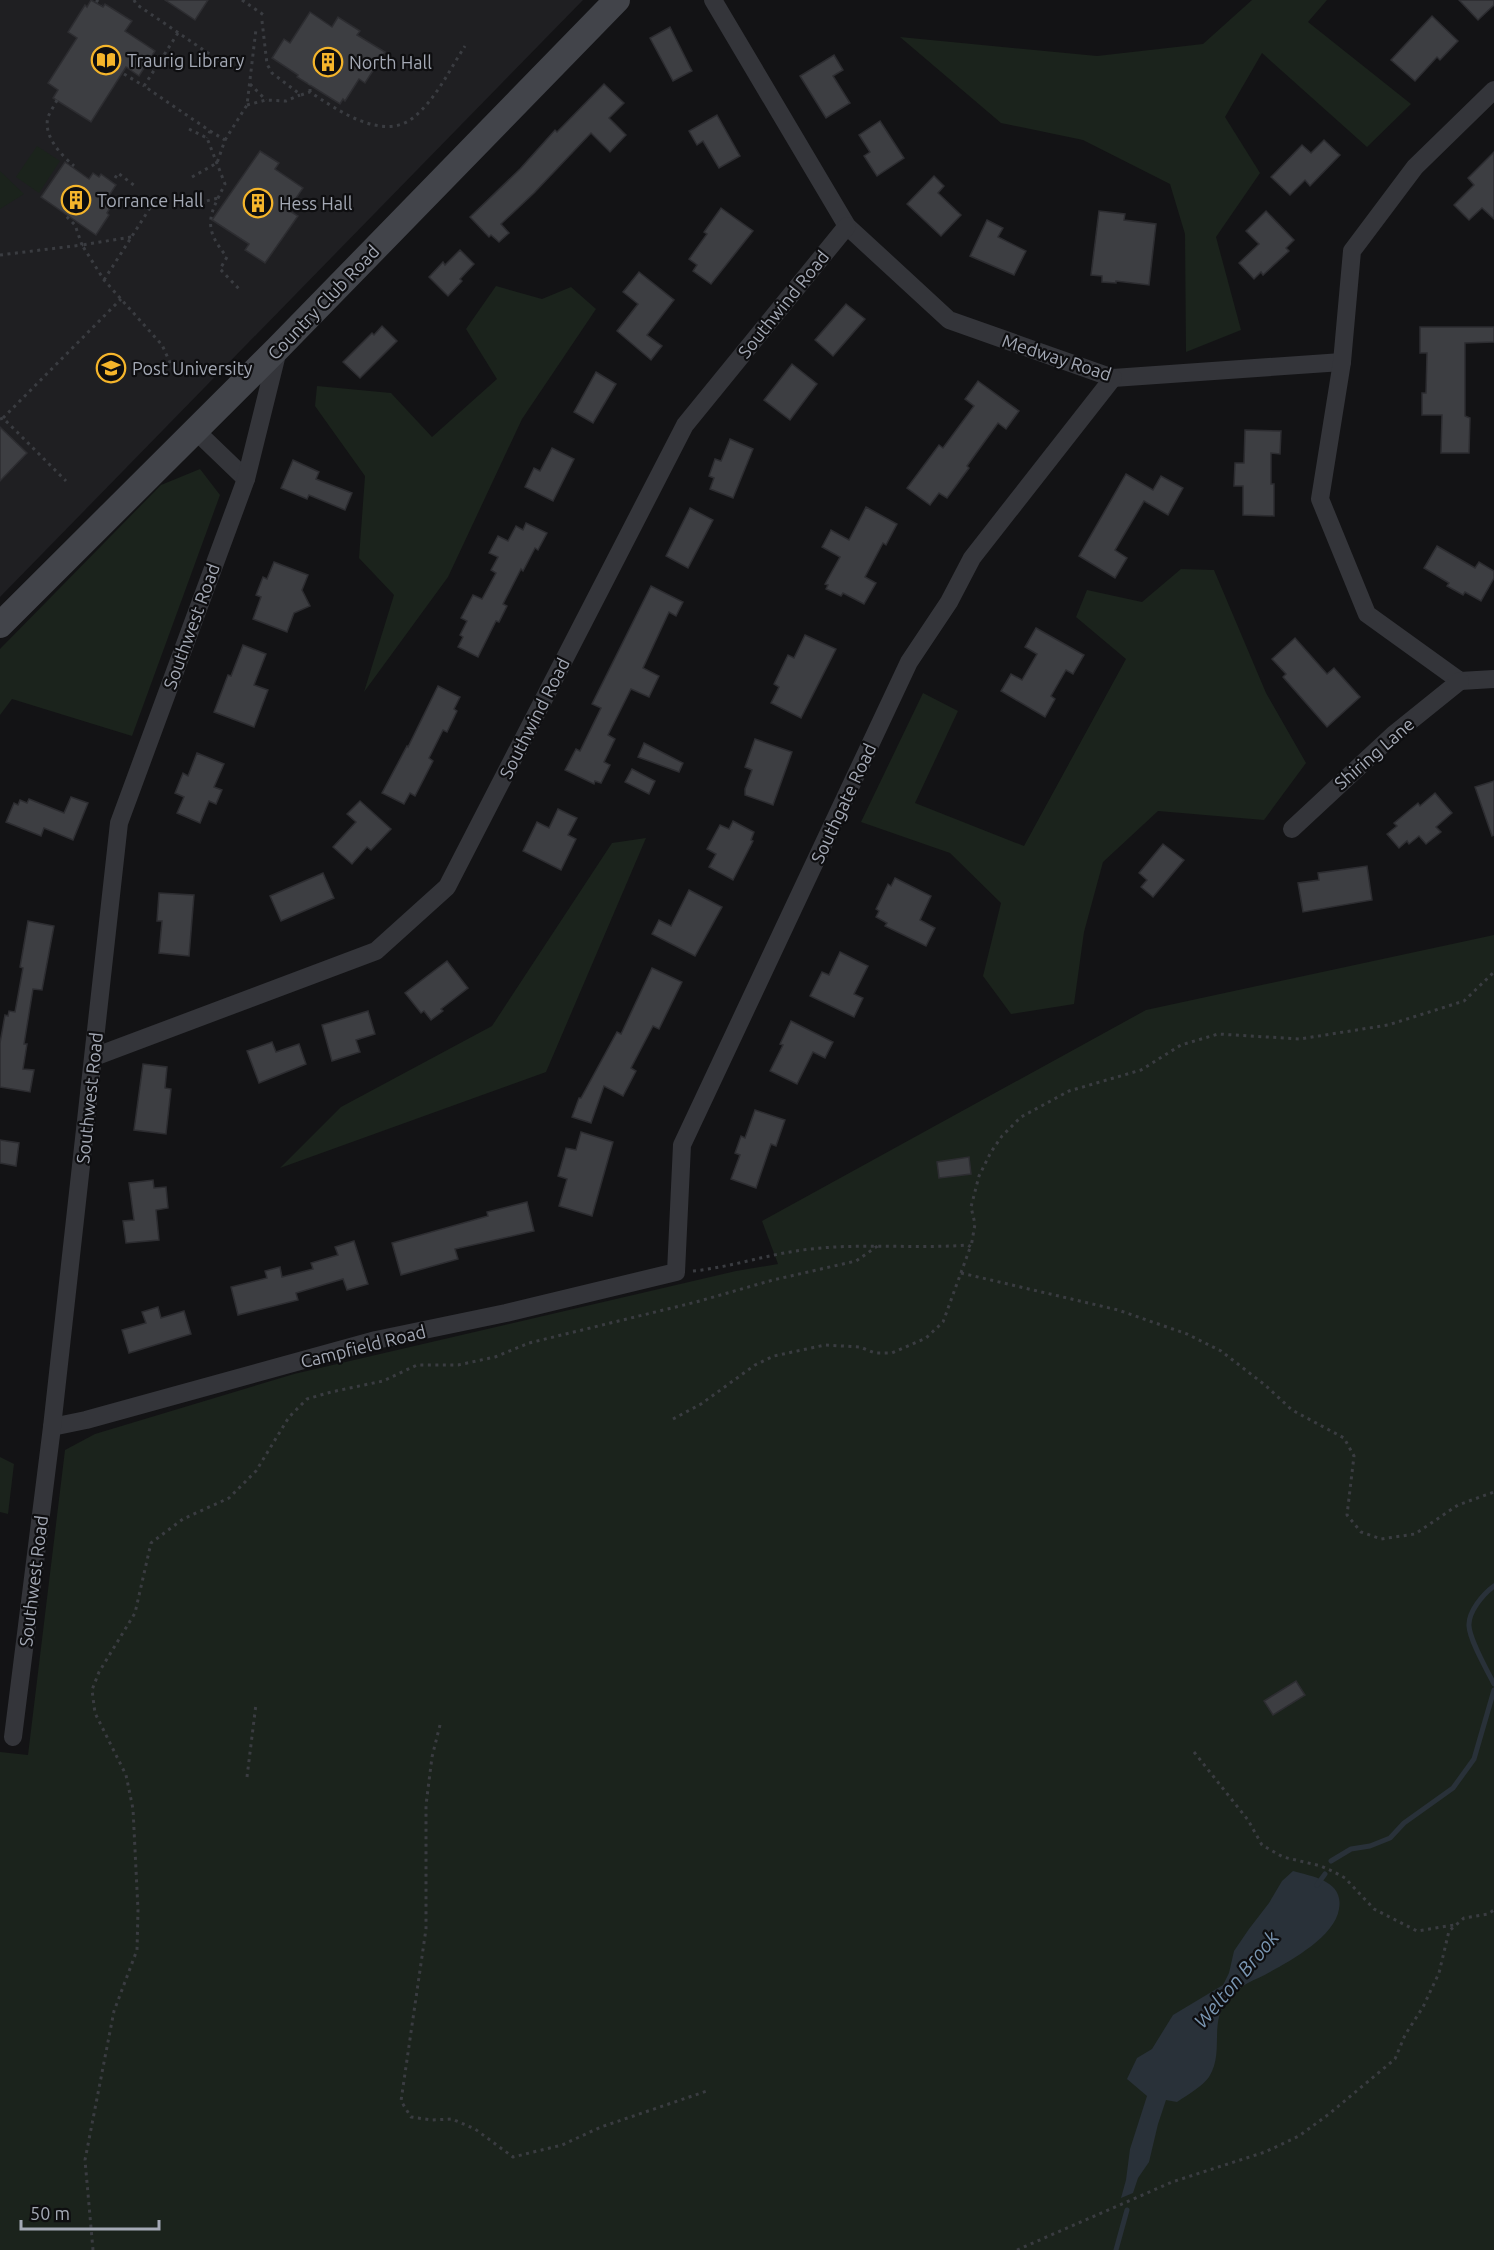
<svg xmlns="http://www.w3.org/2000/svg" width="1494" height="2250" font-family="Ubuntu,sans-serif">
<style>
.built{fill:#1f1f22}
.green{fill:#1b231c}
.water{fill:#293139}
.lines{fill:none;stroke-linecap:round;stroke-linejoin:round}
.stream{stroke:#293139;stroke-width:5}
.building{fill:#3d3e42;stroke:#2d2d31;stroke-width:1.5}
.path{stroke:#3a3c41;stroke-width:3;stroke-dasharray:3 4.5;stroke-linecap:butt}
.street{stroke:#34353a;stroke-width:18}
.secondary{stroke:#42444a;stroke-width:26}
.labels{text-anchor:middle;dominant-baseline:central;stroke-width:4.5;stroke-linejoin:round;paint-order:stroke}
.poi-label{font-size:18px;fill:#a4a9b5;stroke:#0e0e10;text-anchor:start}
.street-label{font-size:18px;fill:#a4a9b5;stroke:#0e0e10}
.water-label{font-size:20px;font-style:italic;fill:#7a96b2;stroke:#0e0e10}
</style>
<rect width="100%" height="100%" fill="#131315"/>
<!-- built -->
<path class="built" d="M0,0H583L0,597Z"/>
<!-- green -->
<g class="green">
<path d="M1252,0H1327L1308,22L1411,104L1367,147L1262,53L1225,117L1260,173L1216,237L1241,330L1186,352L1185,234L1170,184L1083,140L1001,123L900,37L1097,56L1203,44Z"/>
<path d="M37,146L60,161L39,193L16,177Z"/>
<path d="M0,171L24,194L0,209Z"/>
<path d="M496,286L542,299L571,287L596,309L522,419L448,577L364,692L394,595L359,558L365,476L315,406L317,386L391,393L432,437L497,379L466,329Z"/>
<path d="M200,469L220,495L132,736L12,699L0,715V649L161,485Z"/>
<path d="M1181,569L1214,570L1266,693L1306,763L1264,820L1158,811L1103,862L1084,932L1074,1004L1011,1014L983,976L1001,903L950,853L861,822L923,693L958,711L915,803L1024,846L1126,659L1076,617L1087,590L1142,602Z"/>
<path d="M646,838L546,1072L280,1168L341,1107L492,1026L612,843Z"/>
<path d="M1494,935V2250H0V1752L28,1755L65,1450L95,1434L294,1374L736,1271L778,1264L762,1221L1146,1010Z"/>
<path d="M0,1457L14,1464L8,1514L0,1512Z"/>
</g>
<!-- water -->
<path class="water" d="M1293,1871C1314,1877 1344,1881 1339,1909C1335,1936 1292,1960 1270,1972C1256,1980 1238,1985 1228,1999C1208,2023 1225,2052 1209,2077C1203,2086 1187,2095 1177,2102L1166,2100L1158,2124L1149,2162L1138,2178L1133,2193L1121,2198L1126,2180L1130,2149L1147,2096L1127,2079L1137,2058L1152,2049L1173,2015L1223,1985L1229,1973L1234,1951L1249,1929L1269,1903L1282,1881Z"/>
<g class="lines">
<!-- stream -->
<g class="stream">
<path d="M1494,1586C1483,1594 1468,1612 1469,1626C1470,1641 1487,1670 1494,1684"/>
<path d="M1331,1861L1351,1849L1370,1846L1390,1838L1404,1823L1453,1788L1474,1759L1494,1690"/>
<path d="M1317,1885L1325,1874"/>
<path d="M1116,2250L1127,2210"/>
</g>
</g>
<!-- building -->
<g class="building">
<path d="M91,0L103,7L105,4L132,21L125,31L155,51L139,76L126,67L91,122L53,98L58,90L48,83L77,38L68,32L85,5L87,7Z"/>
<path d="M165,0H208L195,20Z"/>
<path d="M1459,0H1494V5L1478,20Z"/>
<path d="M310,12L332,27L338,17L360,31L357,35L385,52L365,83L359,79L345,101L343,99L340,104L297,77L298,75L272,58L284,39L290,43Z"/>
<path d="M1432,16L1458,41L1440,60L1437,57L1415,81L1391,60Z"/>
<path d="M670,27L692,71L673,81L650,38Z"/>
<path d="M834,55L843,70L833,76L850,103L826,118L800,76Z"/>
<path d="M604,84L624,103L609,118L626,135L610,152L591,133L534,193L501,224L509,233L499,242L491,235L489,237L470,217L520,169L555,130L557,132Z"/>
<path d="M717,115L740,156L719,168L703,141L697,145L689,131Z"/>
<path d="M880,121L904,158L877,176L864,156L870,152L859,135Z"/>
<path d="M1324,140L1340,155L1310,186L1305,180L1290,195L1271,177L1302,145L1311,153Z"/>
<path d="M260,151L279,163L275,169L303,188L288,210L298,216L265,263L245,250L249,244L212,220Z"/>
<path d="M1494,152V219L1482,208L1469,220L1454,205L1474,185L1468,178Z"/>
<path d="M65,162L89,179L93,173L99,177L101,174L116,185L104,203L110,208L107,213L109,215L96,235L41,197Z"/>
<path d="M934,176L944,186L938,193L961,215L941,236L907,204Z"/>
<path d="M721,208L753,231L711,284L693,271L697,265L689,259L707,234L704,232Z"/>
<path d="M1099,211L1125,214L1124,220L1156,224L1149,285L1116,281V283L1102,282V276L1091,275Z"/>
<path d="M1266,211L1294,240L1286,248L1289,251L1263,275L1261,272L1254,279L1239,263L1259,244L1246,231Z"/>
<path d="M987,220L1003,228L998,237L1026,251L1014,275L970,256Z"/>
<path d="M460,250L474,264L460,279L462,281L448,296L429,277L443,262L445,265Z"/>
<path d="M639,272L674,300L647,335L662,346L651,360L617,331L638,304L623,292Z"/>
<path d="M846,304L865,319L833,356L815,340Z"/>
<path d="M382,326L397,341L360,378L343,362L372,333L374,335Z"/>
<path d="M1420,327H1494V342L1465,343V416L1470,418L1469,453H1441L1442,415H1422V393H1426L1427,353H1420Z"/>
<path d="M792,364L817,384L790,420L764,400Z"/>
<path d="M596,372L616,384L593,423L574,412Z"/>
<path d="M978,381L1019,411L1006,429L998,423L967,466L969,468L947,498L939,493L930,505L907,488L939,445L943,448L974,406L965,399Z"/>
<path d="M0,427L27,453L0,481Z"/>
<path d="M1245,430L1281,431L1280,454L1271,453V484H1274V516L1243,515V486H1234L1235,463H1244Z"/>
<path d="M730,439L753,449L733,498L710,489L714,478L709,476L715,459L721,461Z"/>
<path d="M552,448L574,459L553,501L525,487L534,468L540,471Z"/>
<path d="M293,460L319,472L316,479L352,493L345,510L309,495L307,499L281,488Z"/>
<path d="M1126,474L1153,490L1161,476L1183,488L1168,515L1144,501L1115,550L1127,558L1115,578L1079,556Z"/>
<path d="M866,507L897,524L886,545L883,543L865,577L876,583L864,604L843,593L841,596L826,589L828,585L825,584L840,557L822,547L831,530L849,540Z"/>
<path d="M690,508L713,520L688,568L666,556Z"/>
<path d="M526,523L547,533L538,550L535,548L523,571L521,569L503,604L507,606L499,622L496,621L478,657L458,647L463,637L460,635L467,621L461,618L473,595L482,599L496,573L491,570L498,557L489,553L498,536L508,541L516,526L523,530Z"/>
<path d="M1437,546L1475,568L1479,562L1494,571V578L1481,601L1465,592L1463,595L1447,586L1449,583L1424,568Z"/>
<path d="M274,562L308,575L302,590L310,606L294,613L287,632L253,619L261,597L256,595L263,577L267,579Z"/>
<path d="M651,586L683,602L676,616L669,612L643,668L659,676L649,697L631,689L608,735L615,739L604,762L610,765L601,783L595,781L594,784L565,770L576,749L580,751L601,708L592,704Z"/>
<path d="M1036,628L1084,655L1073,674L1066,670L1051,696L1055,699L1045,717L1001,691L1011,674L1022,680L1037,654L1025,647Z"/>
<path d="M805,635L836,649L801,718L771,703L779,687L774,684L788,655L794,658Z"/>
<path d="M1295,638L1327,674L1334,668L1360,697L1327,727L1283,677L1286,674L1272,659Z"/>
<path d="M243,645L266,654L254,685L268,690L254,727L214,712L228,675L231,676Z"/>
<path d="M438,686L460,697L454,709L457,711L447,732L443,730L429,758L433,761L415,796L410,793L404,804L382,793L407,746L408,747Z"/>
<path d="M755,739L792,752L773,805L745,795V789L752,770L745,767Z"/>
<path d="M644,743L683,763L679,772L638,757Z"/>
<path d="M197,753L224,764L214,787L222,790L216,804L209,801L200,823L177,813L184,797L175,793L183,773L188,776Z"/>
<path d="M632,769L655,781L649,794L625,782Z"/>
<path d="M1494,781V835L1492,836L1475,787Z"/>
<path d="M1435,793L1452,813L1436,827L1441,832L1426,844L1419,836L1409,844L1407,841L1399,848L1387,834L1397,826L1394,823L1418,803L1420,806Z"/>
<path d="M71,797L88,803L73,840L44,828L41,836L6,822L14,803L18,805L20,800L27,803L29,799L64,813Z"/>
<path d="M360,801L391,829L371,850L367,847L352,864L333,847L356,822L347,814Z"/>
<path d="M558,809L577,818L568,835L576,839L561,870L523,851L537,822L549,828Z"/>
<path d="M733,821L754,832L751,840L753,841L733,880L709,867L716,854L707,849L720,825L729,829Z"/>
<path d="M1163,844L1184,860L1153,897L1141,887L1147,880L1139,873Z"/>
<path d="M1367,866L1372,900L1303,912L1298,883L1319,880L1318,873Z"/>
<path d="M323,873L334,898L281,921L270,896Z"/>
<path d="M895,878L931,896L920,920L935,928L926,946L885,926L887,923L876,917L879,911L876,909L888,884L891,886Z"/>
<path d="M689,890L722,907L695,956L652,934L659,920L671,926Z"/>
<path d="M159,893L194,895L189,956L159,953L162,921H157Z"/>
<path d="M28,921L54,926L42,990L33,989L24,1044H27L23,1069L34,1070L30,1092L0,1087V1043L5,1015L8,1016L9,1011L15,1012L23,968L20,967Z"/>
<path d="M840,952L868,966L854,994L863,998L854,1017L810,996L822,972L829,975Z"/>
<path d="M447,961L468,988L441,1009L443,1011L431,1020L424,1011L421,1013L405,993Z"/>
<path d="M652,968L682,982L659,1029L653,1026L631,1068L636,1071L623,1096L604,1086L591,1123L572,1117L579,1098H581L617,1032L621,1034Z"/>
<path d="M368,1011L375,1034L356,1040L360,1052L332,1061L322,1025Z"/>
<path d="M791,1021L833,1042L825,1058L813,1052L797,1084L770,1071L783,1045L780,1044Z"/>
<path d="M272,1042L276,1052L299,1044L306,1064L259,1083L247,1051Z"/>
<path d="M143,1064L167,1067L165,1088L171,1089L166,1134L134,1130Z"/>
<path d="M755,1110L785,1120L776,1146L771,1144L756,1188L731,1179L740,1155L735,1153L741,1136L745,1138Z"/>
<path d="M581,1132L613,1142L592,1216L559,1206L567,1179L558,1176L566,1148L576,1150Z"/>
<path d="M0,1140L19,1143L16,1166L0,1163Z"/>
<path d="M969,1157L971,1174L939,1178L937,1162Z"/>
<path d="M153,1180L154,1188L166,1187L168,1208L156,1210L159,1240L126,1243L123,1221L134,1220L129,1183Z"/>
<path d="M527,1202L534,1231L455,1249L458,1259L401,1275L392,1243L488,1216L487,1212Z"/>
<path d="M354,1241L368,1284L347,1290L343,1279L296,1293L298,1300L238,1315L231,1287L267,1278L265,1271L280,1267L282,1277L313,1269L311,1263L338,1255L335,1247Z"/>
<path d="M158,1307L161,1318L184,1311L191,1334L129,1353L122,1330L146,1323L142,1312Z"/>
<path d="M1296,1681L1305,1695L1273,1715L1264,1701Z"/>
</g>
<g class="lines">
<!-- path -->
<g class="path">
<path d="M96,0L102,5"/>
<path d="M134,0L136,4L230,68"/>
<path d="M242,0L265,16"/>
<path d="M262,21L267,64L272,73L301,95L310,92C336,109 383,143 414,117C436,99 450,69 465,46"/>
<path d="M178,33L144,86L210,131L207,138"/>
<path d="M124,74L144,86"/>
<path d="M250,84L266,100"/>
<path d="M310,92V83"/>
<path d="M57,100C54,106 50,112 48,117C43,136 61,155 74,166"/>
<path d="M247,105L266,100L286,101L300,95"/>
<path d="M189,129L207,138L225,184C209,216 202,227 227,257L220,269L240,290"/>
<path d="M225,140L247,105L256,29"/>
<path d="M192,177L217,163L225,140L210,131"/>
<path d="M115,178L118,173L135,186"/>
<path d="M185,202L195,204L218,198"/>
<path d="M131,237L82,245L104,280L162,345L174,371"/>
<path d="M0,255L82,245L75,225L66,216"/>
<path d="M104,280L150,208"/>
<path d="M3,418L121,299"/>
<path d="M0,419L3,418L66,481"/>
<path d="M693,1271C733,1267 771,1253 811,1249C863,1243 916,1249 968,1245L971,1247L975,1224L971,1207L979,1176L991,1152L1002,1136L1021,1117L1069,1091L1141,1070L1181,1045L1218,1034L1300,1039L1388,1025L1464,1001L1494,972"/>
<path d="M961,1273L1118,1310L1187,1334L1221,1351L1265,1385L1292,1410L1344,1438L1354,1456L1347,1515L1361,1532L1381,1539L1415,1534L1458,1505L1494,1492"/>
<path d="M673,1419L701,1404L755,1365L774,1356L825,1345L860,1347L875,1353H892L926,1338L943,1322L970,1248"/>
<path d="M440,1725L432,1757L426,1805V1929L401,2101L411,2117L432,2120L452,2119L475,2129L513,2157L562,2145L601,2127L707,2091"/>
<path d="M1194,1752L1248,1820L1262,1845L1283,1857L1321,1866L1334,1872L1345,1878L1374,1909L1417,1931L1454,1925"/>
<path d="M247,1777L256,1704"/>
<path d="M93,2250L85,2160L114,2011L137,1950L138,1910L133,1809L126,1775L95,1713L92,1690L99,1672L135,1613L151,1543L183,1519L229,1498L256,1471L289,1417L307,1399L331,1392L383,1381L417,1365H458L495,1357L529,1343L696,1302L773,1280L856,1261L879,1245"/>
<path d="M1017,2250L1172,2182L1265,2152L1299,2136L1329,2114L1395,2059L1405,2035L1423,2007L1439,1973L1449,1931L1464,1918L1488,1914L1494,1910"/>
</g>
<!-- street -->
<g class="street">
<path d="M713,0L847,226L949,320L1113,378L1342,362"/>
<path d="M1494,90L1415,167L1352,251L1342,362L1320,499L1367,614L1460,681L1494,679"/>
<path d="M195,430L246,479"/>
<path d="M1292,829L1393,735L1460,681"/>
<path d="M94,1057L376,951L447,887L685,425L847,226"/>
<path d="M52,1427L86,1420L376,1340L506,1313L676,1272L682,1145L909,662L949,602L972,558L1113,378"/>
<path d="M13,1737L52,1427L119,823L246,479L278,350"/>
</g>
<!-- secondary -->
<path class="secondary" d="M0,625L278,348L617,0"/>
</g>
<!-- icons -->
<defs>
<g id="library-ring" transform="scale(1.5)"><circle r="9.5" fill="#0e0e10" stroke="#f5b52b" stroke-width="1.5"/><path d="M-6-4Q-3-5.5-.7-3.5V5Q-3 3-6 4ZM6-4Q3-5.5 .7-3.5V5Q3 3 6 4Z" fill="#f5b52b"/></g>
<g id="building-ring" transform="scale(1.5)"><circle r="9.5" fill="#0e0e10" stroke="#f5b52b" stroke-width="1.5"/><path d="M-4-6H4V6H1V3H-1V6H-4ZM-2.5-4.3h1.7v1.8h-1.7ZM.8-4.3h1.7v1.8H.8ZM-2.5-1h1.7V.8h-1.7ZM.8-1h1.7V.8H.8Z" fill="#f5b52b"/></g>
<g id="university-ring" transform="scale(1.5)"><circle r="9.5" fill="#0e0e10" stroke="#f5b52b" stroke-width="1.5"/><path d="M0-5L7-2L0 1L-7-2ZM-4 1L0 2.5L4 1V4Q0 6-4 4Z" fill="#f5b52b"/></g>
</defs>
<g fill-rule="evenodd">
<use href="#library-ring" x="106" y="60"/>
<use href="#building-ring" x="328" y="62"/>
<use href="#building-ring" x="76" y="200"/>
<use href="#building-ring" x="258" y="203"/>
<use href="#university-ring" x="111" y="368"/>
</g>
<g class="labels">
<!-- poi labels -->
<g class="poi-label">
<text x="127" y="60">Traurig Library</text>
<text x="349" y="62">North Hall</text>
<text x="97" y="200">Torrance Hall</text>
<text x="279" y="203">Hess Hall</text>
<text x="132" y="368">Post University</text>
</g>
<!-- street labels -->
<g class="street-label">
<text transform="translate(323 302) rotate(-46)">Country Club Road</text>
<text transform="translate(783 304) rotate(-51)">Southwind Road</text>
<text transform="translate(1057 357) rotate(18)">Medway Road</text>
<text transform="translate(191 626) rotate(-70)">Southwest Road</text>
<text transform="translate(534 718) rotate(-63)">Southwind Road</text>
<text transform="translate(1374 753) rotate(-41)">Shiring Lane</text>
<text transform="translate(843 803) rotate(-65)">Southgate Road</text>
<text transform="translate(89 1098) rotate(-84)">Southwest Road</text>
<text transform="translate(363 1346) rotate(-14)">Campfield Road</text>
<text transform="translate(33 1581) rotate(-83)">Southwest Road</text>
</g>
<!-- water labels -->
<g class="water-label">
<text transform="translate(1236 1979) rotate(-50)">Welton Brook</text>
</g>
</g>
<!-- scale -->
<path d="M21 2220v9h138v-9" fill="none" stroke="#a4a9b5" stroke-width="3"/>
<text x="30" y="2220" font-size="18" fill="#a4a9b5" stroke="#0e0e10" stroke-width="4.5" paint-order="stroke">50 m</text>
</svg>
